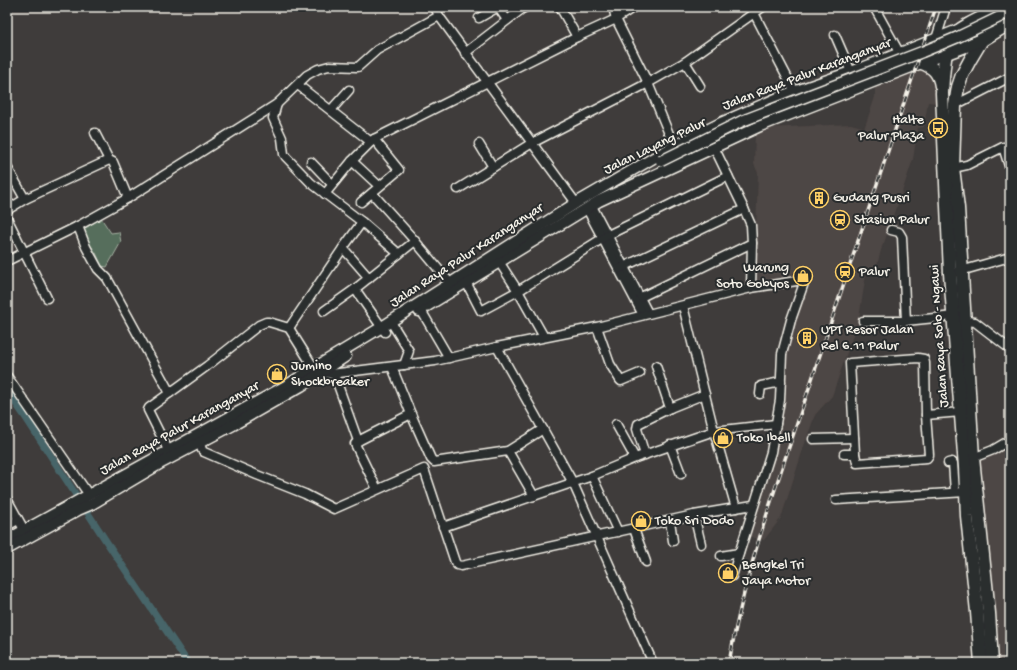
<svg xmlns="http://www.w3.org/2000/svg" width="1017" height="670" font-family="'Gochi Hand',sans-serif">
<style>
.built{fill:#4e4644}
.green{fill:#566e5b;stroke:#a5b0a2}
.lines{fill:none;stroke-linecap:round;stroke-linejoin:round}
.canal{stroke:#476569;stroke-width:7}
.minor-casing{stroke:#f4f1e8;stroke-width:11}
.major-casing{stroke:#f4f1e8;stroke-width:13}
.highway-casing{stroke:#f4f1e8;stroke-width:15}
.minor{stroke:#2a2d2e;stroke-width:8}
.major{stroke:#2a2d2e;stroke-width:10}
.highway{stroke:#2a2d2e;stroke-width:12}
.rail-casing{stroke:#f4f1e8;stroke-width:3.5}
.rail{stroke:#2a2d2e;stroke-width:2;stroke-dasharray:6;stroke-linecap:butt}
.major-bridge-casing{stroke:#f4f1e8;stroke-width:13;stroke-linecap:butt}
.major-bridge{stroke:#2a2d2e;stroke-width:10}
.labels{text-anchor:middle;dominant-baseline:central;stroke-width:4;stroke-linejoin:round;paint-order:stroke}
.street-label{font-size:14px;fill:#f4f1e8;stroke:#2a2d2e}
.poi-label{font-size:14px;fill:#f4f1e8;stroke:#2a2d2e;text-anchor:start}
</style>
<rect width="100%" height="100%" fill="#3f3c3b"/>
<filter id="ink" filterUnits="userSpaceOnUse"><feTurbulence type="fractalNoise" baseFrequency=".025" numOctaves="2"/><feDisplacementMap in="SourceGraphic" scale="8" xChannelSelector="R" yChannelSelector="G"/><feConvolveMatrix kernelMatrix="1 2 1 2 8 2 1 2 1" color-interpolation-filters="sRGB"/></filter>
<g filter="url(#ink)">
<!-- built -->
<g class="built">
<path d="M921,68L932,75L933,84H937V103L928,102L924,127L918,128L913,159L897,207H896L884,243H883L876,269L866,274L859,318L832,396L815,415L805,443L781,518L764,540L746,536L759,495L792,321L808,275L812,276L813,272L808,271L807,273L756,283L755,262L758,173L754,164L755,134L768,128L851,124L862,127V129H864L875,97V87Z"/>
<path d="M1010,438V663H994L973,460Z"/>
</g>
<!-- green -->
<path class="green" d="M101,218L111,233L119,232L121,242L107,267L102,266L96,253L88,242L84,229Z"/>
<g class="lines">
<!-- canal -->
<path class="canal" d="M7,391L26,418L108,544L188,663"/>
<!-- minor casing -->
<g class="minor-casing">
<g id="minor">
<path d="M435,7L439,16L576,203"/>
<path d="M560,7L577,37"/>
<path d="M613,7L616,19L648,83L674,146"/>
<path d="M752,7L754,13L763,7"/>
<path d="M874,7L900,54"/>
<path d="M479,18L498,7L507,20"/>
<path d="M835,35L851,72"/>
<path d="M936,39L946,7"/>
<path d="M465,53L522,9L526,7"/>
<path d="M685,62L700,86"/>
<path d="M298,85L371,142"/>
<path d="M277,104L273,118L282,138L284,154L286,157L311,183L362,222L343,248L289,328"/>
<path d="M955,105L1010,77"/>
<path d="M331,110L349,90"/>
<path d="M95,133L109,160"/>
<path d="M479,144L493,167"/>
<path d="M352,161L379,186"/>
<path d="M311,162L332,184"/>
<path d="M7,167L25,199"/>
<path d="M953,168L967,165L1003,147L1010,169"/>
<path d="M458,189L532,143L648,83L685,62L754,13L795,92"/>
<path d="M372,193L415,241L450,283L453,289"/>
<path d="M325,194L352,161L374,139L577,37L616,19L634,7"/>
<path d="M128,198L277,104L307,75L318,69L329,66L358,67L377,50L439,16"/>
<path d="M361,202L399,170L374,139"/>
<path d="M592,206L648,313"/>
<path d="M587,209L643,315"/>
<path d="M7,210L25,199L109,160L113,162L128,198L78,226L7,261"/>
<path d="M7,218L47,298"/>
<path d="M362,222L399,254"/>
<path d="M78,226L86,247L98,269L107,278L170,393"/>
<path d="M891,230L899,232L902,237L906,321"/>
<path d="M343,248L369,278"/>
<path d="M496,257L518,291L544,337"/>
<path d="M619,269L744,209"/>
<path d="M957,272L1010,257"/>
<path d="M464,278L481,311L518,291L608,235L728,176"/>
<path d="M751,288L752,243"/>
<path d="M641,297L752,243L751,225L744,209L714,147"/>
<path d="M418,305L449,358"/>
<path d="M683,306L714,431L736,508"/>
<path d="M324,311L355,289"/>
<path d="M863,321H906L954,316"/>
<path d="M966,321L975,322L1010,349"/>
<path d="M391,322L409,351L404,365"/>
<path d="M597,327L610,364L620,380L621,381L640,373"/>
<path d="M385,332L355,289L415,241"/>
<path d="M497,347L597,327L751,288L803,280L804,283L791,320L782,354L780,400L771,452L732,576"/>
<path d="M918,358L924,359L925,363L926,415L929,455L927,458L857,463L855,454L850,363Z"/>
<path d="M656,366L670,408"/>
<path d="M392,367L411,414L431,459L434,462L508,451L543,429"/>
<path d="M334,374L358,441"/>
<path d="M7,376L89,495"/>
<path d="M760,394L761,386L781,382"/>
<path d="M926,415L961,412"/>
<path d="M616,424L635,458"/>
<path d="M198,437L202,450L204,452L257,475L305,494L334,509L424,469L455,562L457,565L461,566L694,515L753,505"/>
<path d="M813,439L854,438"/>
<path d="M670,445L681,474"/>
<path d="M508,451L534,496"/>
<path d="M844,454H855"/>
<path d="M645,455L637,429L638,424L670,408L705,394"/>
<path d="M171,456L148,410L149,408L207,366L259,325L266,322H269L289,328L314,368L320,372L331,374L435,361L497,347L573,483L653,663"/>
<path d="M973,458L993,450L1010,440"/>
<path d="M948,463L952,462L953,463L955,492"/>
<path d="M592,476L618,532"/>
<path d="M377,489L355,444L358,441L411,414"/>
<path d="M7,499L27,535"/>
<path d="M836,500L966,492"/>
<path d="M694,515L701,544"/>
<path d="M670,521L673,541"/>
<path d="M7,526L18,520"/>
<path d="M443,527L592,476L635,458L714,431L776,424"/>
<path d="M634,529L646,562"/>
<path d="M721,556L739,553"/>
</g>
</g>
<!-- major casing -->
<g class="major-casing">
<g id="major">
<path d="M419,311L599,201L760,126L947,53"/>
<path d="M7,540L286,386L314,368L382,327L576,203L669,149L723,122L785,95L865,67L958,30"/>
<path d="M7,549L78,510L92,504L163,462L233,425L301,386L346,356"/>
</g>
</g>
<!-- highway casing -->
<g class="highway-casing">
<g id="highway">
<path d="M976,21L983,27L984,33L982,40L970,60L962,75L958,87L955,105L953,168L958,208L973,458L989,613L992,663"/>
<path d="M947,53L982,40L1010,23"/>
<path d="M922,63C933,67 939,73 941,86"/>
<path d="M981,663L977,612L967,516L965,467L950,273L942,93C943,79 944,48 951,38C959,26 991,14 1004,7"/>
</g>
</g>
<!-- minor -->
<use href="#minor" class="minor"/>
<!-- major -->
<use href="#major" class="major"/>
<!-- highway -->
<use href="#highway" class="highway"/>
<!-- rail casing -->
<g class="rail-casing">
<path id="rail" d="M729,663C745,569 779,478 809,388C851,261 894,134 936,7"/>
</g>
<!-- rail -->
<use href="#rail" class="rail"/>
<!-- major-bridge casing -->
<g class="major-bridge-casing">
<path id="major-bridge" d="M661,161L742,121L922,52L958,37L1010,12"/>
</g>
<!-- major-bridge -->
<use href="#major-bridge" class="major-bridge"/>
</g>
</g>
<!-- icons -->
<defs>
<g id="bus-ring" transform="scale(1)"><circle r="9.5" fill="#2a2d2e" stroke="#ffd166" stroke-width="1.5"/><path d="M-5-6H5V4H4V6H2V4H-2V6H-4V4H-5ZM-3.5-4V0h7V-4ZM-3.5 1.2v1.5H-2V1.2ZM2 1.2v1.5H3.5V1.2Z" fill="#ffd166"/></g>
<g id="building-ring" transform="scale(1)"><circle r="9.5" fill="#2a2d2e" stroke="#ffd166" stroke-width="1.5"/><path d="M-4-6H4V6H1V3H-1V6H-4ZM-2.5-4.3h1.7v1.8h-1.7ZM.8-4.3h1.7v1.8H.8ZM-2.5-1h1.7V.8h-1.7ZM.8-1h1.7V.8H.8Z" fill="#ffd166"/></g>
<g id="station-ring" transform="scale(1)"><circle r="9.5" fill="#2a2d2e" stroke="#ffd166" stroke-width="1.5"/><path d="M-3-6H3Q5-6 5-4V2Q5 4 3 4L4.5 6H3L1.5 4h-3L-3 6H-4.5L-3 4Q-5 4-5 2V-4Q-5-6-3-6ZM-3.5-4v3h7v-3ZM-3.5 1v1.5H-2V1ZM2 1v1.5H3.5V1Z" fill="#ffd166"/></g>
<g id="shop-ring" transform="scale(1)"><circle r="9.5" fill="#2a2d2e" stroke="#ffd166" stroke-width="1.5"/><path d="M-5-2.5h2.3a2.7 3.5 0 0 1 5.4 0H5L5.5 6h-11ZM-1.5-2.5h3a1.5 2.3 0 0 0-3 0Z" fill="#ffd166"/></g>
</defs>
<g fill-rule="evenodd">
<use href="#bus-ring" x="938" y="128"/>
<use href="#building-ring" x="819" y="198"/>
<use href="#station-ring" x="840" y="220"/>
<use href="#station-ring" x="845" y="272"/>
<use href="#shop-ring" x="803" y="276"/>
<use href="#building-ring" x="807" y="338"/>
<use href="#shop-ring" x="277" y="374"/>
<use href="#shop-ring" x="723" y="438"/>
<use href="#shop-ring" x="641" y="521"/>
<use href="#shop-ring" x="728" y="573"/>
</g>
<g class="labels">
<!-- street labels -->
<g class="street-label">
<text transform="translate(807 75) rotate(-21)">Jalan Raya Palur Karanganyar</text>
<text transform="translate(655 147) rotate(-26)">Jalan Layang Palur</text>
<text transform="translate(467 256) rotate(-33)">Jalan Raya Palur Karanganyar</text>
<text transform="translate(940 336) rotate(-94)">Jalan Raya Solo - Ngawi</text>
<text transform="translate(180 429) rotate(-29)">Jalan Raya Palur Karanganyar</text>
</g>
<!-- poi labels -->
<g class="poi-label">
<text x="924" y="120" text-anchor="end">Halte<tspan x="924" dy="16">Palur Plaza</tspan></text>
<text x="833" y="198">Gudang Pusri</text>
<text x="854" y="220">Stasiun Palur</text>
<text x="789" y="268" text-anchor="end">Warung<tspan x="789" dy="16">Soto Gobyos</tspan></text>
<text x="859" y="272">Palur</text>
<text x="821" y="330">UPT Resor Jalan<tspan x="821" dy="16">Rel 6.11 Palur</tspan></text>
<text x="291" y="366">Jumino<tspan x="291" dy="16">Shockbreaker</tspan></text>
<text x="737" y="438">Toko Ibell</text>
<text x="655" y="521">Toko Sri Dodo</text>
<text x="742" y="565">Bengkel Tri<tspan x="742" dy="16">Jaya Motor</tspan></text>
</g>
</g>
<!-- margin -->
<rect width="1017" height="670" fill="none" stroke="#2a2d2e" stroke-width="24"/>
<rect x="12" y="12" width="993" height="646" fill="none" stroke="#f4f1e8" stroke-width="1.5" filter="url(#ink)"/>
</svg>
